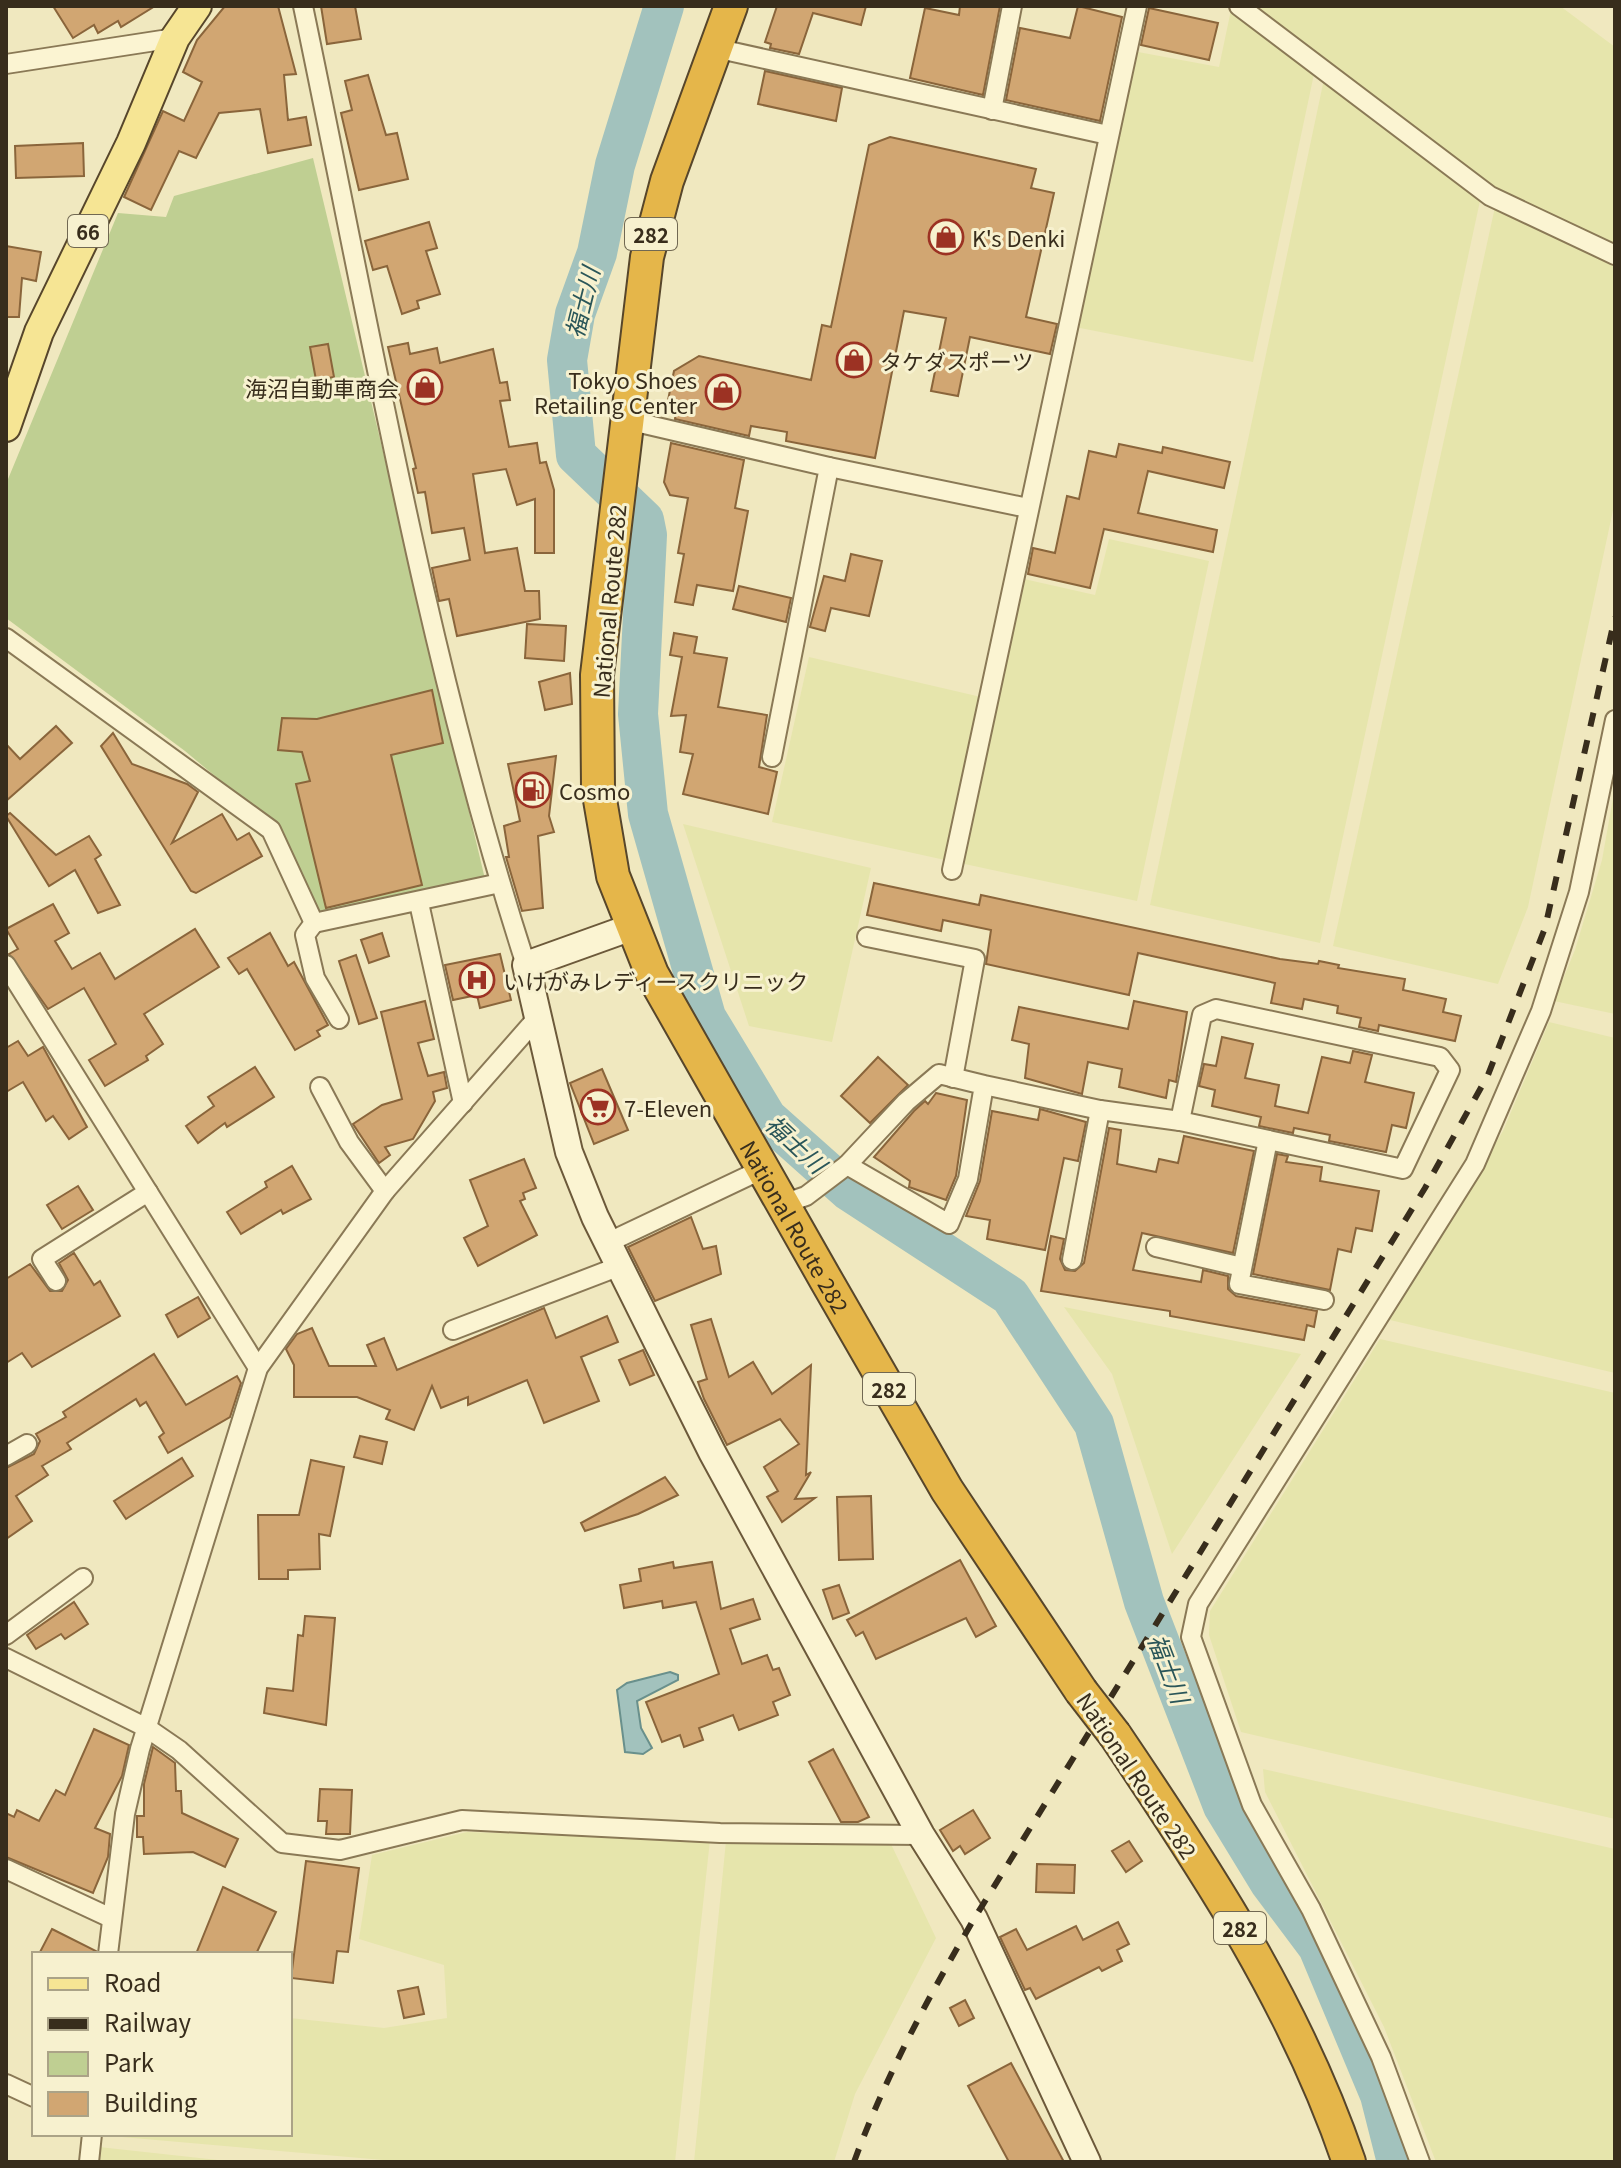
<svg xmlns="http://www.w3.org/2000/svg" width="1621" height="2168" font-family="Georgia,'Noto Sans JP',serif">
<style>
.farmland{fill:#e6e5ac}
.green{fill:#bfcf92}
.water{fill:#a2c2bd;stroke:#69908c;stroke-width:2}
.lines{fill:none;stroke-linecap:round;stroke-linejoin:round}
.river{stroke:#a2c2bd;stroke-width:40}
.building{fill:#d1a672;stroke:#8a653b;stroke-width:2}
.street-casing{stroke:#8a7956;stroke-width:22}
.secondary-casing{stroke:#6c593a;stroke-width:30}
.primary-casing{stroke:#57462b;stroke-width:32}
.highway-casing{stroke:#57462b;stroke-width:36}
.street{stroke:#fbf4d2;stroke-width:18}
.secondary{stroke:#fbf4d2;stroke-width:26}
.primary{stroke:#f6e594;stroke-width:28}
.highway{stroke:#e5b64a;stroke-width:32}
.rail{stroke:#382d1c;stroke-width:6;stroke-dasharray:14 14;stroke-linecap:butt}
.highway-bridge-casing{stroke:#57462b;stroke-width:36;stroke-linecap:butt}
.highway-bridge{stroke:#e5b64a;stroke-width:32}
.labels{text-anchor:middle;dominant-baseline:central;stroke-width:6;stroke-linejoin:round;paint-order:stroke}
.shield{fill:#f7f1cf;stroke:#716852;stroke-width:2}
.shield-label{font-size:20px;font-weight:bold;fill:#382d1c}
.poi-label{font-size:22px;fill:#382d1c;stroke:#f7f1cf;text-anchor:start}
.street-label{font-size:22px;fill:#382d1c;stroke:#f7f1cf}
.water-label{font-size:24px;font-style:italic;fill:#2a5659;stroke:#f7f1cf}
</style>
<rect width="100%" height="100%" fill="#f0e8bf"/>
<!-- farmland -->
<g class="farmland">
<path d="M1249,6H1560L1615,47V245L1498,190Z"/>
<path d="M1231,10L1314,74L1253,362L1075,327L1138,52L1219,67Z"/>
<path d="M1324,79L1480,201L1320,943L1150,905Z"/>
<path d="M1495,207L1615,266V501L1528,907L1498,984L1333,946Z"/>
<path d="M1109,539L1209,561L1137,901L960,863L1024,579L1095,595Z"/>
<path d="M809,657L981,697L945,860L772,822Z"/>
<path d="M1615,787V1014L1554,1001L1575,950L1602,860Z"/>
<path d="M683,824L871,868L832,1042L749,1026Z"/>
<path d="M1549,1022L1615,1038V1373L1390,1320L1503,1131Z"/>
<path d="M1064,1307L1301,1354L1172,1554L1112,1374Z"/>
<path d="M1380,1339L1615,1393V1819L1241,1732L1209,1635L1210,1611Z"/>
<path d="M1263,1769L1615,1849V2162H1436L1384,2027L1265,1792Z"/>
<path d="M467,1832L710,1840L675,2162H406L99,2135L290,2134V2018L384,2028L447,2018L444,1965L359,1939L372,1855Z"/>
<path d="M726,1841L890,1842L936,1938L855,2094L834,2162H694Z"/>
<path d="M99,2147L236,2162H97Z"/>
</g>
<!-- green -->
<path class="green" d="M313,158L485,879L322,917L282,832L185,751L6,618V484L118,213L166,217L174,196Z"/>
<!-- water -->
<path class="water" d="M670,1672L678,1675V1680L637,1701L641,1728L652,1748L643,1754L625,1752L617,1690L627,1683Z"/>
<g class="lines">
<!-- river -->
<path class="river" d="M664,6L615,165L597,253L575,314L567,360L576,455L644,520L647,535L638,714L648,814L706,1017L767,1118L849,1191L1010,1296L1094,1424L1144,1602L1223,1806L1270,1883L1318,1947L1380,2095L1397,2162"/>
</g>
<!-- building -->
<g class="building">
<path d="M53,6H155L121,27L118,21L98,33L94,25L73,38Z"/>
<path d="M225,6H278L296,74L284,75L288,120L306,117L311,145L268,153L260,109L219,113L196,158L179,151L151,210L124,197L163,111L184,121L202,82L183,72L197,40Z"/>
<path d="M321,6H355L361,39L327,44Z"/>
<path d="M777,6H866L861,25L813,13L799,54L770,48L771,44L765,42Z"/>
<path d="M960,6H1000L983,95L910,78L925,8L959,15Z"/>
<path d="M1078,6L1122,17L1100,121L1006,100L1020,28L1070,38Z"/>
<path d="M1149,8L1218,23L1209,60L1141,45Z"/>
<path d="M765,71L842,88L836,121L758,104Z"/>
<path d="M368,75L386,135L397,133L408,179L359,190L341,113L352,110L345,81Z"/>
<path d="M890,137L1036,169L1031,188L1054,193L1026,317L1057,324L1050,354L970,337L958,396L931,391L946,318L904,311L875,458L786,441L787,432L751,426L749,436L675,419L676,412L666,410L674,371L699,356L811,380L822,325L831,327L869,145Z"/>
<path d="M83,143L84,176L16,178L15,146Z"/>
<path d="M429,222L437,248L426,251L440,294L417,301L419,308L402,314L387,266L373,270L365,241Z"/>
<path d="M6,246L41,252L36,281L22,278L19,317H6Z"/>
<path d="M408,343L410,354L437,348L440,363L493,349L500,383L507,382L510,400L500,401L509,447L537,443L540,463L546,462L554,490V553H535V499L517,505L506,469L473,474L485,553L517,548L525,591H539L540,619L457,636L449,599L439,601L432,568L470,560L464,528L432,533L425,492L418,493L413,469L416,468L388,347Z"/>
<path d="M328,344L334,377L316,380L310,347Z"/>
<path d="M671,443L744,460L735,508L748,511L733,591L697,585L693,605L675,602L684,554L678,553L688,498L670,495L664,482Z"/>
<path d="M1119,444L1162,453L1163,447L1230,462L1224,488L1148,471L1138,513L1217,530L1213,552L1104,529L1090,588L1028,574L1033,548L1055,553L1067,496L1079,499L1089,451L1116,457Z"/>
<path d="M851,554L882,561L869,616L831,608L825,631L810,627L824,576L845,581Z"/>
<path d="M739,586L791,598L786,622L733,609Z"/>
<path d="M527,624L566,626L564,661L525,658Z"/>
<path d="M674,633L697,637L694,653L727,658L718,707L767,715L759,767L777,772L768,814L683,794L693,754L680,752L686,715L671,716L682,657L670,655Z"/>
<path d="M570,673L572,704L545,710L539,682Z"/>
<path d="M432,690L443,743L391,755L422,885L326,908L296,784L310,781L302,752L278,750L282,718L317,719Z"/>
<path d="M56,726L72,743L6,801V744L20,759Z"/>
<path d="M113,733L132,764L187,784L198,792L172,843L222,814L237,840L249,833L262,856L196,893L191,891L101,746Z"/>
<path d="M556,756L549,816L554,832L538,836L543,908L522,911L506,857H509L504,826L520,821L508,764Z"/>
<path d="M10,813L56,855L89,836L101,855L95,859L120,905L98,913L75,870L49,886L6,816Z"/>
<path d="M874,883L979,905L981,895L1280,959L1318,964L1319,961L1339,965L1338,968L1405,979L1403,990L1446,999L1443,1012L1461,1016L1455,1041L1379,1025L1378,1031L1359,1027L1361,1018L1337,1013L1338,1006L1304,999L1302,1009L1271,1003L1275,983L1138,953L1129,995L986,964L991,930L943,920L941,931L867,915Z"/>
<path d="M53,904L69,933L55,941L72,969L100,953L115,979L195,929L219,967L144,1014L163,1044L146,1056L148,1060L105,1086L89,1060L116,1044L84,988L48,1009L9,954L18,949L6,929Z"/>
<path d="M270,933L288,966L294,962L328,1025L317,1031L320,1036L295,1050L247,969L239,974L228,958Z"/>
<path d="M382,933L389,956L369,963L361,940Z"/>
<path d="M500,954L511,1000L480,1008L477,995L453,1000L445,965Z"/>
<path d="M356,955L377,1018L359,1024L339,961Z"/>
<path d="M425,1001L434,1039L418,1043L428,1076L444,1072L447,1088L433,1092L435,1101L413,1139L385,1147L390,1155L379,1163L353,1124L382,1105L402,1099L381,1012Z"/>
<path d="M1134,1001L1187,1012L1176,1082L1169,1080L1166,1098L1119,1087L1122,1069L1088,1062L1082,1094L1025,1078L1029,1044L1012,1040L1019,1007L1128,1029Z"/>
<path d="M1222,1037L1253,1044L1245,1078L1279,1085L1275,1106L1308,1113L1322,1057L1350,1063L1353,1051L1372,1055L1365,1082L1414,1093L1406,1128L1392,1125L1386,1152L1329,1141L1330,1135L1294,1128L1293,1133L1259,1126L1261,1117L1212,1106L1215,1090L1199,1086L1204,1064L1216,1066Z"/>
<path d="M18,1041L28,1056L43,1047L87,1127L69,1139L53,1116L46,1121L23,1082L6,1092V1048Z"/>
<path d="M878,1057L908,1085L870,1123L841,1096Z"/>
<path d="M255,1067L274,1097L227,1127L225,1123L198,1143L186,1126L214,1106L208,1097Z"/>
<path d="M602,1069L628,1130L594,1144L570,1083Z"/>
<path d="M936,1093L967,1100L956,1176L946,1200L909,1187L910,1181L874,1157L914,1111L925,1101L928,1104Z"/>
<path d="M1040,1109L1086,1122L1078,1161L1064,1158L1045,1250L987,1239L990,1220L966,1216L980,1181L992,1111L1038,1120Z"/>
<path d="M1109,1128L1121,1130L1117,1164L1156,1172L1159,1159L1178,1163L1184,1136L1254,1151L1233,1253L1142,1233L1133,1270L1201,1282L1203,1270L1228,1276V1289L1236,1296L1317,1311L1314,1327L1307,1325L1304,1340L1170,1316V1311L1041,1291L1051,1236L1064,1239L1060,1259L1065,1270L1075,1271L1084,1263Z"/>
<path d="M1277,1154L1288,1156L1286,1162L1322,1167L1320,1181L1379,1191L1372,1231L1356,1228L1351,1252L1338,1249L1330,1290L1253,1274Z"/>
<path d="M524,1159L536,1188L523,1193L525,1199L520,1201L537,1235L478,1266L464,1238L488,1226L470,1180Z"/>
<path d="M292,1166L311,1199L283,1214L281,1210L241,1234L227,1212L267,1187L265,1182Z"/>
<path d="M78,1186L93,1210L62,1229L47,1205Z"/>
<path d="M691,1217L703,1249L716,1246L721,1274L655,1301L628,1247Z"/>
<path d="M74,1253L94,1285L100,1281L120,1316L32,1367L22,1353L6,1363V1279L30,1264L50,1291H62L68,1280L59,1263Z"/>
<path d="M198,1297L210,1318L178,1337L166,1315Z"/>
<path d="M544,1308L556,1338L607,1316L618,1342L581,1357L599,1401L544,1423L527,1380L468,1405V1397L441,1408L432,1386L414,1430L386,1419L390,1410L357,1397H294V1365L286,1349L297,1334L312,1328L329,1366H376L367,1345L384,1338L397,1370Z"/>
<path d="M711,1319L729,1377L753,1362L772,1394L811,1365L806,1475L811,1472L795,1499L815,1498L782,1522L767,1497L778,1491L764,1467L799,1444L780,1419L727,1445L704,1399L698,1382L707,1379L691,1325Z"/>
<path d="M643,1350L654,1375L630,1385L619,1360Z"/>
<path d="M154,1354L186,1405L237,1376L241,1383L230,1417L168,1453L159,1437L164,1433L146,1402L140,1406L136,1399L67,1443L71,1449L42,1466L48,1475L16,1496L32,1521L6,1539V1468L34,1454L40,1441L36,1434L66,1417L63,1412Z"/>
<path d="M360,1436L387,1442L382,1464L354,1457Z"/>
<path d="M182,1458L193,1476L126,1519L114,1501Z"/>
<path d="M311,1460L344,1467L330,1536L319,1534L320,1569L288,1570V1579H259L258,1515H299Z"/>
<path d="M665,1477L678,1495L638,1514L585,1531L581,1523Z"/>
<path d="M871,1496L873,1559L839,1560L837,1497Z"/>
<path d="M960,1560L996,1626L976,1637L966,1618L876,1659L863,1632L856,1636L847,1620Z"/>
<path d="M673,1562L674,1568L712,1562L721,1609L753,1599L760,1619L730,1629L742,1664L767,1655L773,1670L779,1668L790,1695L773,1702L778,1715L739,1730L733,1715L699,1728L703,1740L684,1747L680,1735L662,1742L646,1702L719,1674L696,1602L663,1608L662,1601L624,1608L620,1585L641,1581L639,1569Z"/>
<path d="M839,1585L849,1613L833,1619L823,1590Z"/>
<path d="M74,1602L88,1624L65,1639L61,1634L36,1649L27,1635Z"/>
<path d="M305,1616L335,1618L326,1725L264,1713L267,1688L293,1691L298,1635L303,1636Z"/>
<path d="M94,1729L129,1745L122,1776L95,1828L110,1834L108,1857L93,1893L6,1857V1813L14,1817L17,1810L39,1821L56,1790L65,1795Z"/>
<path d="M153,1747L175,1763L176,1791H181L182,1813L238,1839L225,1867L193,1852L144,1854L143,1837H137V1816H144V1784Z"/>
<path d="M833,1749L869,1817L858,1822H841L809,1762Z"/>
<path d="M320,1789L352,1790L350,1834H326L327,1821H318Z"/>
<path d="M973,1810L990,1838L965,1854L960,1846L953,1851L940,1830Z"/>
<path d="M1129,1841L1142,1861L1126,1872L1112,1851Z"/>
<path d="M306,1861L359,1868L348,1952L337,1951L333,1983L291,1978Z"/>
<path d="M1037,1864L1075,1865L1074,1893L1036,1892Z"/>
<path d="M223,1887L276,1912L256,1954H196Z"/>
<path d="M1118,1922L1129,1944L1117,1950L1122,1961L1102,1971L1099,1967L1036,1999L1030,1988L1025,1990L1000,1937L1016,1929L1027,1950L1076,1926L1083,1940Z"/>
<path d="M52,1929L96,1951V1954H39Z"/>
<path d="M418,1987L424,2014L404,2018L398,1991Z"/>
<path d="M965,2000L974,2018L959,2026L950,2008Z"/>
<path d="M1011,2063L1064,2162H1009L968,2086Z"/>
</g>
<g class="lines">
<!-- street casing -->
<g class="street-casing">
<g id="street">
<path d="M303,6C370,326 425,653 526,965"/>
<path d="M1239,6L1490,196L1615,255"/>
<path d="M715,48L1108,135"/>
<path d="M6,64L175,38"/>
<path d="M992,110L1012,6"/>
<path d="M627,420L829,467L772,757"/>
<path d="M829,467L1028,508"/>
<path d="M6,638L271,830L314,923L500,883"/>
<path d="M952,870L1137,6"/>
<path d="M419,903L463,1103"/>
<path d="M314,923L305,935L315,978L339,1019"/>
<path d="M867,937L975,959L953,1078"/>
<path d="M6,965L258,1368"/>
<path d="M1216,1009L1440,1057L1450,1070L1403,1169L1180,1121L1202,1015Z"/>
<path d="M984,1085L939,1074L906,1102L847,1165L949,1224L968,1179L984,1085L1100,1110"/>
<path d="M320,1087L349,1142L385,1191"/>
<path d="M1268,1140L1239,1284L1324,1300"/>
<path d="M786,1203L806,1196L847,1165"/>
<path d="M607,1243L765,1168"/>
<path d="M1156,1247L1242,1267"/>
<path d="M1072,1260L1100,1110L1180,1121"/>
<path d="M56,1281L42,1259L148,1192"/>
<path d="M453,1330L620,1266"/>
<path d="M6,1456L27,1444"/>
<path d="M6,1635L83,1578"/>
<path d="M6,1658L147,1728L179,1750L282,1843L340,1850L462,1820L720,1833L921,1835"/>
<path d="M6,1869L111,1918"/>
<path d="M108,1954L125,1814L140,1749L258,1368L385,1191L538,1017"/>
<path d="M6,2084L34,2097"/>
<path d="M89,2162L92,2134"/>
<path d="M1420,2162L1381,2057L1311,1909L1252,1805L1191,1637L1198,1604L1475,1164L1541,1011L1579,892L1615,720"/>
</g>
</g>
<!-- secondary casing -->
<g class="secondary-casing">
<path id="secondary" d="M632,927L526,965L569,1152L595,1217L712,1452L921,1835L974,1919L1087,2162"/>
</g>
<!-- primary casing -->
<g class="primary-casing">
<path id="primary" d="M6,427L39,332L131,143L175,38L197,6"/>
</g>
<!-- highway casing -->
<g class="highway-casing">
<g id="highway">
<path id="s1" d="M731,6L667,181L647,257L597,675L598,788L613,876L652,974L826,1280L947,1490L1081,1691"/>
<path d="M1115,1735C1207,1871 1296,2006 1349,2162"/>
</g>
</g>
<!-- street -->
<use href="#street" class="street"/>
<!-- secondary -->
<use href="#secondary" class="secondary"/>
<!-- primary -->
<use href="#primary" class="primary"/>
<!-- highway -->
<use href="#highway" class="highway"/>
<!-- rail -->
<path class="rail" d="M854,2162C885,2077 929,1996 974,1919L1425,1188L1488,1075L1545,928L1615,617"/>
<!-- highway-bridge casing -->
<g class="highway-bridge-casing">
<path id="highway-bridge" d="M1081,1691L1115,1735"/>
</g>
<!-- highway-bridge -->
<use href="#highway-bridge" class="highway-bridge"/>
</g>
<!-- icons -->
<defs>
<g id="shop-ring" transform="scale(1.8)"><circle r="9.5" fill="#f7f1cf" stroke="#9c3223" stroke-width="1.5"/><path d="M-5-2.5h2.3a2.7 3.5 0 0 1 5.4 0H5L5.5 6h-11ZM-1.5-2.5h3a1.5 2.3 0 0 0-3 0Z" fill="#9c3223"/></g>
<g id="fuel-ring" transform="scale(1.8)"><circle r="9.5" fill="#f7f1cf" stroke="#9c3223" stroke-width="1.5"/><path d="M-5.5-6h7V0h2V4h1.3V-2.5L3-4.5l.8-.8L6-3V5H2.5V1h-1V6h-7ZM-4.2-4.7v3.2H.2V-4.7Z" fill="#9c3223"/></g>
<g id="hospital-ring" transform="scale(1.8)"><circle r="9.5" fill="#f7f1cf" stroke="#9c3223" stroke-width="1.5"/><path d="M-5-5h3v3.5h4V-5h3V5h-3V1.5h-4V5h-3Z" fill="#9c3223"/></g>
<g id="supermarket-ring" transform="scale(1.8)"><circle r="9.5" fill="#f7f1cf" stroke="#9c3223" stroke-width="1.5"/><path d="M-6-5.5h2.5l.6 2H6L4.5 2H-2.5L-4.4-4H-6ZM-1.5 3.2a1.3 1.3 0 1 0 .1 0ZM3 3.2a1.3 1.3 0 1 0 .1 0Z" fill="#9c3223"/></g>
</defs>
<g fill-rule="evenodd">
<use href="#shop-ring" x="946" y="237"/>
<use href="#shop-ring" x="854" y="360"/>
<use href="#shop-ring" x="425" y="387"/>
<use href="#shop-ring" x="723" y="392"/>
<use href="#fuel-ring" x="533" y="790"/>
<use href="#hospital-ring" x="477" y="980"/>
<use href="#supermarket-ring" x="598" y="1107"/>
</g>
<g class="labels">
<!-- shield labels -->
<g class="shield">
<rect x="68" y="215" width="40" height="32" rx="6"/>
<rect x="625" y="218" width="52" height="32" rx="6"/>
<rect x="863" y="1373" width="52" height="32" rx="6"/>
<rect x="1214" y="1912" width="52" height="32" rx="6"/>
</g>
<g class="shield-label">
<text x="88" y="231">66</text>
<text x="651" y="234">282</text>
<text x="889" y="1389">282</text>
<text x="1240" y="1928">282</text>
</g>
<!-- poi labels -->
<g class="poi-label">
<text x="972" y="237">K's Denki</text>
<text x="880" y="360">タケダスポーツ</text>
<text x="697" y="379" text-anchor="end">Tokyo Shoes<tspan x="697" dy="25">Retailing Center</tspan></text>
<text x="399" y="387" text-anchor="end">海沼自動車商会</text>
<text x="559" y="790">Cosmo</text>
<text x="503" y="980">いけがみレディースクリニック</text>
<text x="624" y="1107">7-Eleven</text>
</g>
<!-- street labels -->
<g class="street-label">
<text transform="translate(608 601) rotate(-85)">National Route 282</text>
<text stroke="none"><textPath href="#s1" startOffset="1284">National Route 282</textPath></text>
<text transform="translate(1138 1775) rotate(56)">National Route 282</text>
</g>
<!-- water labels -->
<g class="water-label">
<text transform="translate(581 302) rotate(-76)">福士川</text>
<text transform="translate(797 1143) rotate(43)">福士川</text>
<text transform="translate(1170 1668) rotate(69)">福士川</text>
</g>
</g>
<!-- border -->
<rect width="1621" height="2168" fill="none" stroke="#382d1c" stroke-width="16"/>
<!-- legend -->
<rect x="32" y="1952" width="260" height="184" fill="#f7f1cf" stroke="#aba387" stroke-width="2"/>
<rect x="48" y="1978" width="40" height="12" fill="#f6e594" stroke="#aba387" stroke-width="2"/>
<text x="104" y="1992" font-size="24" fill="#382d1c">Road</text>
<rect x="48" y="2018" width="40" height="12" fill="#382d1c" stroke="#aba387" stroke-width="2"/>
<text x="104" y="2032" font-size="24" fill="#382d1c">Railway</text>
<rect x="48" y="2052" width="40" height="24" fill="#bfcf92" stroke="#aba387" stroke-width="2"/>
<text x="104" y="2072" font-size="24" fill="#382d1c">Park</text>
<rect x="48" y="2092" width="40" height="24" fill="#d1a672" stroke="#aba387" stroke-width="2"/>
<text x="104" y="2112" font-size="24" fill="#382d1c">Building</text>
</svg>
